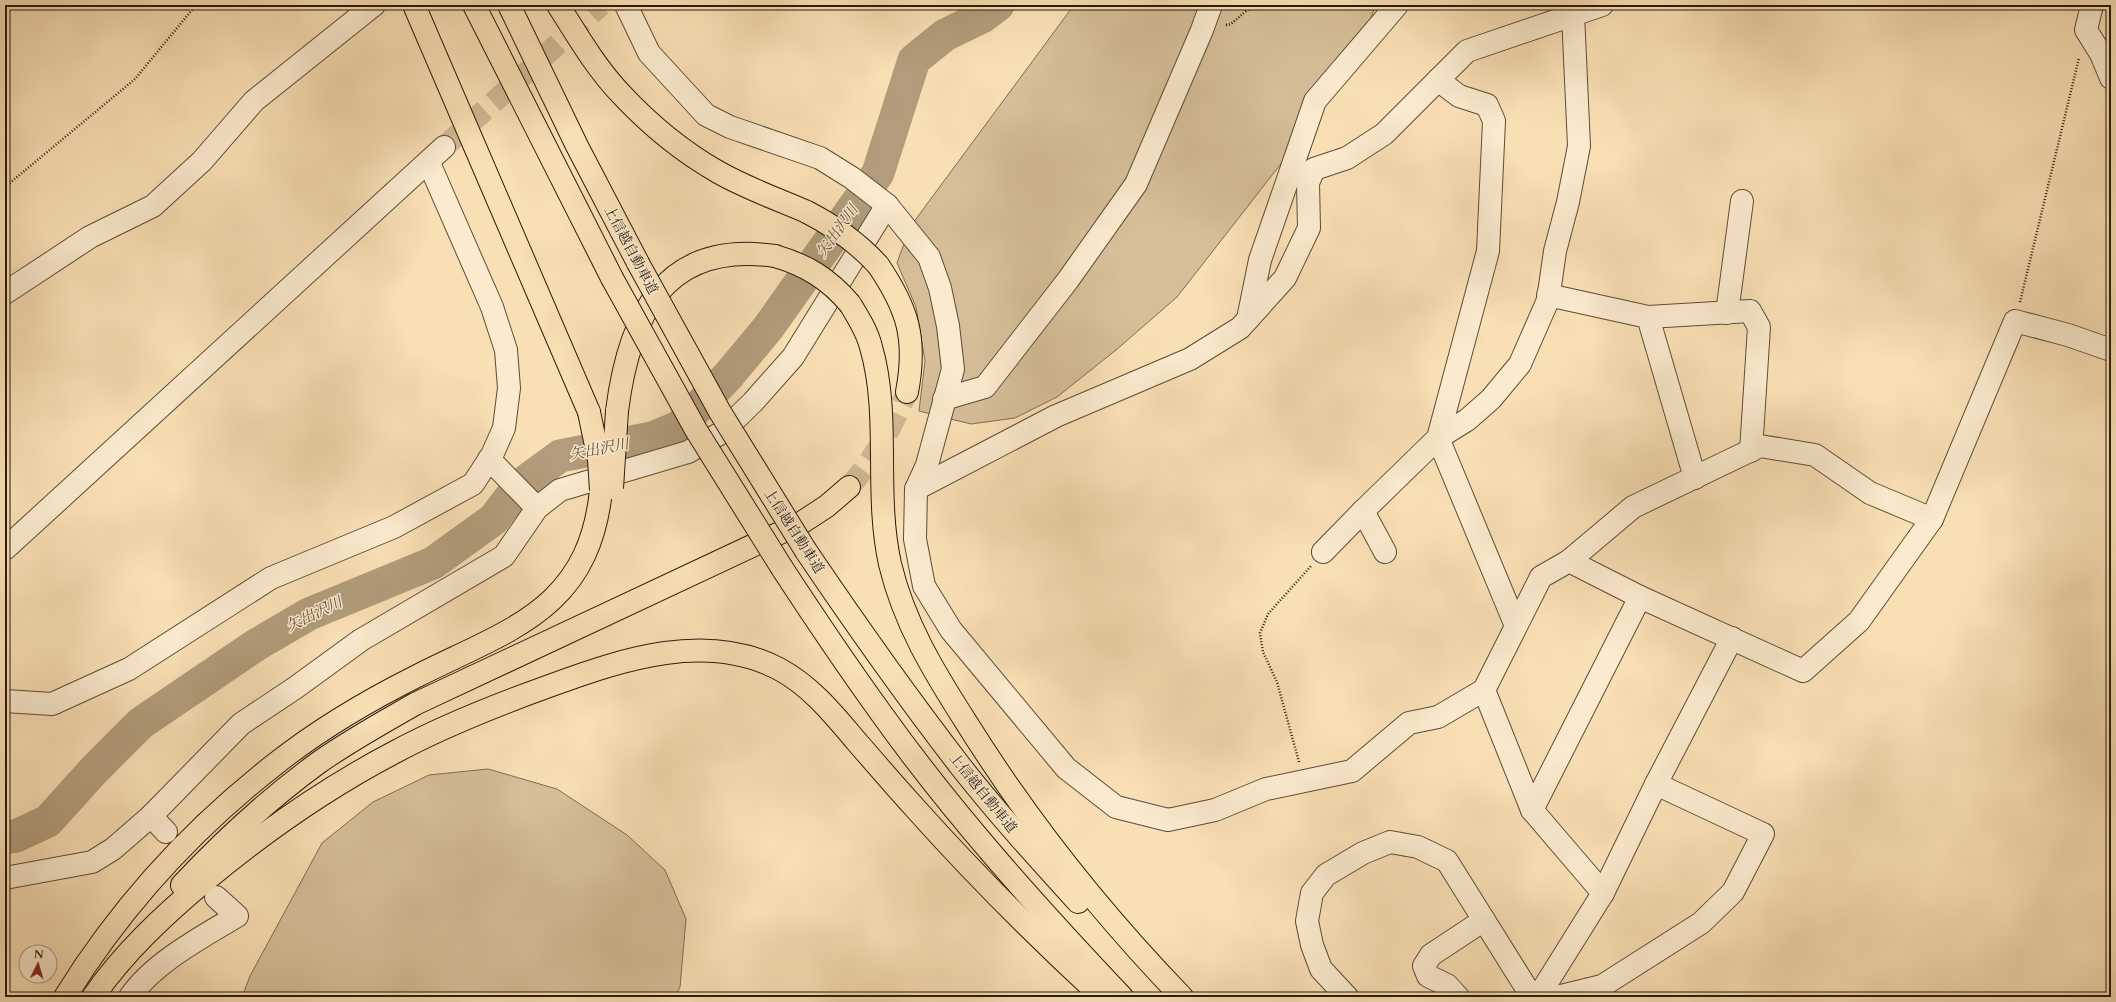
<svg xmlns="http://www.w3.org/2000/svg" width="2116" height="1002" font-family="Cardo,'Noto Serif JP',serif">
<style>
.green{fill:#d5be98;stroke:#7e6c52}
.lines{fill:none;stroke-linecap:round;stroke-linejoin:round}
.river{stroke:#b29c7b;stroke-width:33}
.minor-tunnel{stroke:#cfb893;stroke-width:22;stroke-dasharray:22 11;stroke-linecap:butt}
.highway-tunnel{stroke:#cfb893;stroke-width:22;stroke-dasharray:22 11;stroke-linecap:butt}
.minor-casing{stroke:#5c4c37;stroke-width:24}
.highway-casing{stroke:#281b0d;stroke-width:24}
.path{stroke:#281b0d;stroke-width:2.5;stroke-dasharray:1 2;stroke-linecap:butt}
.minor{stroke:#fbeace;stroke-width:22}
.highway{stroke:#f9dfb4;stroke-width:22}
.highway-bridge-casing{stroke:#281b0d;stroke-width:24;stroke-linecap:butt}
.highway-bridge{stroke:#f9dfb4;stroke-width:22}
.labels{text-anchor:middle;dominant-baseline:central;stroke-width:3;stroke-linejoin:round;paint-order:stroke}
.street-label{font-size:14px;fill:#281b0d;stroke:#fbeace}
.water-label{font-size:15px;font-style:italic;fill:#5f4f39;stroke:#fbeace}
</style>
<rect width="100%" height="100%" fill="#f9dfb4"/>
<filter id="stains"><feTurbulence type="fractalNoise" baseFrequency=".005" numOctaves="4"/><feColorMatrix values="0 0 0 0 .2 0 0 0 0 .09 0 0 0 0 .02 0 0 0 .5 -.17"/></filter>
<radialGradient id="worn" r=".72"><stop offset=".6" stop-color="#630" stop-opacity="0"/><stop offset="1" stop-color="#630" stop-opacity=".3"/></radialGradient>
<!-- green -->
<g class="green">
<path d="M1074,5H1376L1359,47L1280,165L1177,297L1116,350L1057,397L1015,418L971,424L919,411L925,361L916,307L897,263L910,227Z"/>
<path d="M488,769L557,789L627,835L665,870L686,919L680,987L675,997H242L250,976L322,843L373,802L429,775Z"/>
</g>
<g class="lines">
<!-- river -->
<path class="river" d="M5,838L16,836L48,821L94,770L141,723L256,645L309,614L433,563L494,519L519,486L560,456L652,438L679,427L728,376L768,328L878,173L914,60L945,35L982,17L998,5"/>
<!-- minor-tunnel -->
<path class="minor-tunnel" d="M444,147L601,5"/>
<!-- highway-tunnel -->
<path class="highway-tunnel" d="M849,487C875,458 892,427 907,392"/>
<!-- minor casing -->
<g class="minor-casing">
<g id="minor">
<path d="M626,5L649,53L706,115L730,127L820,158L852,178L887,205L929,257L940,288L948,326L953,369L927,465L916,489L915,539L924,586L951,630L1066,768L1116,807L1168,820L1215,810L1266,789L1352,771L1409,723L1438,717L1484,690L1541,577L1569,561L1633,507L1760,446L1815,455L1870,493L1932,519"/>
<path d="M2092,5L2086,30L2101,54L2111,78"/>
<path d="M1438,80L1459,96L1487,105L1494,121L1488,251L1438,438L1467,420L1491,399L1520,364L1548,300L1555,251L1568,202L1579,146L1573,14L1569,5"/>
<path d="M5,293L90,237L153,206L202,161L254,101L374,5"/>
<path d="M1548,295L1648,317L1695,478"/>
<path d="M1727,313L1742,201"/>
<path d="M1648,317L1750,311L1759,327L1751,451"/>
<path d="M1248,319L1260,260L1315,101L1397,5"/>
<path d="M944,399L985,387L1068,280L1136,184L1202,30L1211,5"/>
<path d="M489,459L537,508"/>
<path d="M916,489L1056,416L1190,359L1240,328L1285,278L1309,228L1308,183L1314,169L1347,158L1384,134L1467,51L1602,5"/>
<path d="M5,549L444,147"/>
<path d="M1323,552L1363,511"/>
<path d="M1385,552L1363,511L1438,438L1516,626"/>
<path d="M1569,561L1640,597L1803,671L1859,621L1932,519L2015,321L2068,335L2111,350"/>
<path d="M1484,690L1532,810L1603,893"/>
<path d="M5,701L52,704L129,669L271,578L394,527L473,484L492,455L504,428L509,388L506,350L492,307L429,163"/>
<path d="M1532,810L1640,597"/>
<path d="M151,816L166,832"/>
<path d="M5,878L92,862L113,849L151,816L241,724L295,688L361,640L504,556L537,508L560,490L688,452L721,433L753,402L793,357L887,205"/>
<path d="M130,997C153,963 202,937 237,916L216,897"/>
<path d="M1347,997L1321,969L1312,945L1307,921L1312,893L1326,875L1363,853L1390,842L1418,847L1447,861L1532,997"/>
<path d="M1458,997L1447,985L1428,976L1424,966L1431,955L1484,920"/>
<path d="M1538,997L1603,893L1656,784L1732,638"/>
<path d="M1557,997L1602,986L1701,923L1733,892L1763,834L1656,784"/>
</g>
</g>
<!-- highway casing -->
<g class="highway-casing">
<g id="highway">
<path d="M414,5L589,412"/>
<path d="M474,5L612,278"/>
<path d="M509,5L577,146L638,263"/>
<path d="M558,5C577,35 596,68 621,94C649,124 683,152 718,172C746,188 777,199 807,212"/>
<path d="M878,265C908,309 917,339 907,392"/>
<path d="M850,304C858,317 867,331 871,347C891,416 874,492 890,564C904,623 934,672 966,722C1029,823 1099,911 1182,997"/>
<path d="M617,411C629,316 664,240 775,256"/>
<path d="M806,551C856,625 907,697 961,767C998,814 1038,858 1078,902"/>
<path d="M782,568C814,617 847,666 881,713C953,814 1037,907 1122,997"/>
<path d="M182,885C224,840 269,799 318,763C349,741 382,723 415,704L801,523L827,506L849,487"/>
<path d="M65,997C120,908 191,830 274,765C318,730 367,701 417,676C510,629 589,610 601,490"/>
<path d="M93,997C124,952 165,914 207,879C265,831 328,787 395,752C445,725 499,704 552,685C623,659 707,631 779,669C811,686 834,715 857,742C876,764 895,786 915,808C974,874 1037,937 1102,997"/>
</g>
</g>
<!-- path -->
<g class="path">
<path d="M1226,25L1231,24L1253,5"/>
<path d="M5,187L135,79L196,5"/>
<path d="M2020,302L2079,58"/>
<path d="M1299,762L1277,682L1263,652L1260,633L1268,614L1311,566"/>
</g>
<!-- minor -->
<use href="#minor" class="minor"/>
<!-- highway -->
<use href="#highway" class="highway"/>
<!-- highway-bridge casing -->
<g class="highway-bridge-casing">
<g id="highway-bridge">
<path d="M807,212C834,226 857,242 878,265"/>
<path d="M775,256C806,265 829,279 850,304"/>
<path d="M638,263L720,412L806,551"/>
<path d="M612,278L696,430L782,568"/>
<path d="M589,412L599,460L601,490"/>
<path d="M612,488L617,411"/>
</g>
</g>
<!-- highway-bridge -->
<use href="#highway-bridge" class="highway-bridge"/>
</g>
<g class="labels">
<!-- street labels -->
<g class="street-label">
<text transform="translate(631 250) rotate(62)">上信越自動車道</text>
<text transform="translate(794 531) rotate(57)">上信越自動車道</text>
<text transform="translate(983 793) rotate(51)">上信越自動車道</text>
</g>
<!-- water labels -->
<g class="water-label">
<text transform="translate(837 231) rotate(-54)">矢出沢川</text>
<text transform="translate(599 449) rotate(-11)">矢出沢川</text>
<text transform="translate(314 614) rotate(-26)">矢出沢川</text>
</g>
</g>
<!-- margin -->
<rect width="2116" height="1002" fill="none" stroke="#f9dfb4" stroke-width="20"/>
<rect x="6" y="6" width="2104" height="990" fill="none" stroke="#281b0d" stroke-width="2"/>
<rect x="10" y="10" width="2096" height="982" fill="none" stroke="#281b0d"/>
<!-- north arrow -->
<g transform="translate(38 964) rotate(5)"><circle r="19" fill="#fbeace" stroke="#a79781"/>
<path d="M0-3L7 15L0 10L-7 15Z" fill="#8f2418"/>
<text y="-6" font-size="11" font-weight="bold" text-anchor="middle" fill="#281b0d">N</text>
</g>
<rect width="100%" height="100%" filter="url(#stains)"/>
<rect width="100%" height="100%" fill="url(#worn)"/>
</svg>
